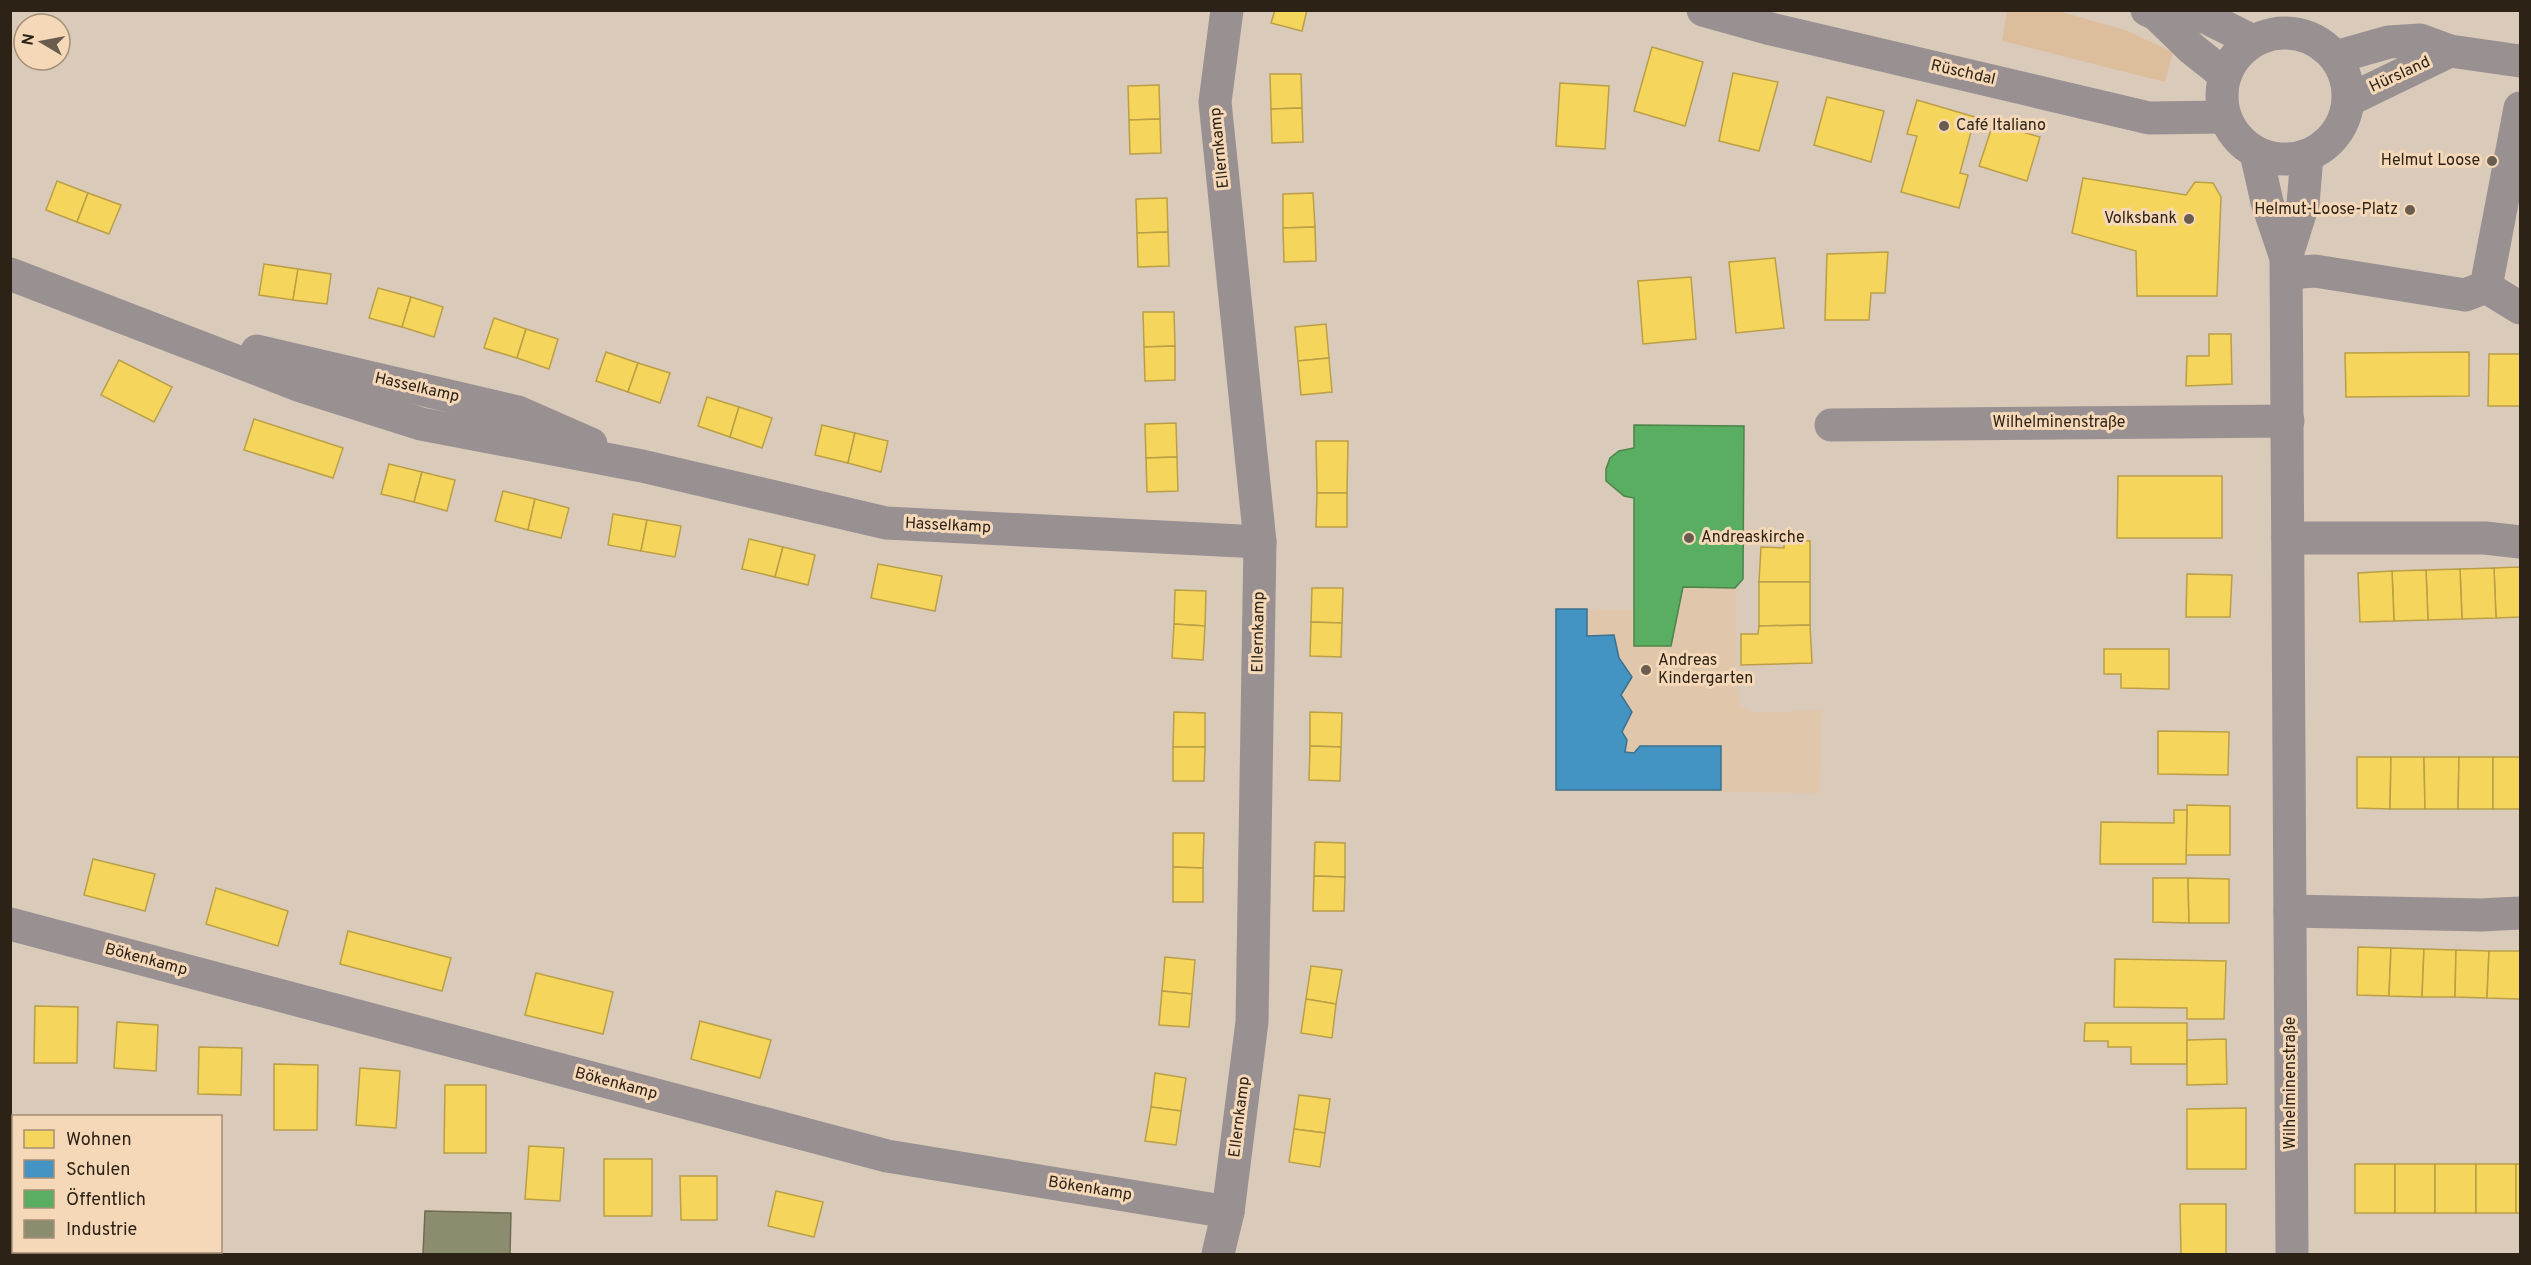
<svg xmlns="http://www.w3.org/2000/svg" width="2531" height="1265" font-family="Overpass,sans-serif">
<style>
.built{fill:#e0c6aa}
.green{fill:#ddbe9c}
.homes{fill:#f6d55c;stroke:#ba9f47;stroke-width:1.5}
.schools{fill:#4393c3;stroke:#3c718f;stroke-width:1.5}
.public{fill:#5aae61;stroke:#4c844a;stroke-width:1.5}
.industry{fill:#8c8c6e;stroke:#706c54;stroke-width:1.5}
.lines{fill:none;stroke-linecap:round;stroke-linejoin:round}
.minor{stroke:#999092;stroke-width:33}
.poi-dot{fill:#6a5d4f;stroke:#f4d8b8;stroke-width:2}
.labels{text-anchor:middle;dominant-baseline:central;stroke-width:6;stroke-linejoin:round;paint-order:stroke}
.street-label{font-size:16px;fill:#2d2216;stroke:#f4d8b8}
.poi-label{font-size:16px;fill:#2d2216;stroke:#f4d8b8;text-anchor:start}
</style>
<rect width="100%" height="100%" fill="#dacab9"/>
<!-- built -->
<path class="built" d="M1683,587L1735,588L1737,693L1741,707L1754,713L1822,710L1820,793L1556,790V609L1634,610V646H1671Z"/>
<!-- green -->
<path class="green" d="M2007,11H2058L2125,30L2173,52L2165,82L2002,41Z"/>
<!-- homes -->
<g class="homes">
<path d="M1275,10H1307L1302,31L1271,23Z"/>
<path d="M1652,47L1703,62L1685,126L1634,111Z"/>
<path d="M1733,73L1778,82L1759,151L1719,141Z"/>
<path d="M1270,74H1301L1302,108L1271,109Z"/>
<path d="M1560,83L1609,86L1605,149L1556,146Z"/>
<path d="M1159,85L1160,119L1129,120L1128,86Z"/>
<path d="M1827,97L1884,111L1871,162L1814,145Z"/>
<path d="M1917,100L1975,117L1960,173L1968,175L1959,208L1901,192L1917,136L1907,134Z"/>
<path d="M1302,108L1303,142L1272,143L1271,109Z"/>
<path d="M1160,119L1161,153L1130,154L1129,120Z"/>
<path d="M1993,124L2040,137L2027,181L1979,166Z"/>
<path d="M2083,178L2186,195L2195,182L2213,183L2221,197L2217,296H2137L2136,251L2072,233Z"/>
<path d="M57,181L88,193L77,222L46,210Z"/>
<path d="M88,193L121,205L109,234L77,222Z"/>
<path d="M1313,193L1315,227L1283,228V194Z"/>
<path d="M1167,198L1168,232L1137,233L1136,199Z"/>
<path d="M1315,227L1316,261L1284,262L1283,228Z"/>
<path d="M1168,232L1169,266L1138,267L1137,233Z"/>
<path d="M1888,252L1885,293H1871L1869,320H1825L1827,254Z"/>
<path d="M1775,258L1784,328L1736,333L1729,262Z"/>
<path d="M264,264L298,269L293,300L259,295Z"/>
<path d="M298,269L331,274L327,304L293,300Z"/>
<path d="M1691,277L1696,339L1643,344L1638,281Z"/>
<path d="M378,288L411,297L402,327L369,318Z"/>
<path d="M411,297L443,307L434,337L402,327Z"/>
<path d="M1143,312H1174L1175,346L1144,347Z"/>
<path d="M494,318L526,329L517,358L484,348Z"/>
<path d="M1326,324L1329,358L1298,361L1295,327Z"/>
<path d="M526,329L558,339L549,369L517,358Z"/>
<path d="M2209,334H2231L2232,384L2186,386L2187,356H2209Z"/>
<path d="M1175,346V380L1145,381L1144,347Z"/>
<path d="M606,352L638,363L628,392L596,381Z"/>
<path d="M2469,352V396L2346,397L2345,353Z"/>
<path d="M2489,354H2520V406H2488Z"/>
<path d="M1329,358L1332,392L1301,395L1298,361Z"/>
<path d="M119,360L172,387L154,422L101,395Z"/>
<path d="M638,363L670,373L660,403L628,392Z"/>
<path d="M707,397L739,407L730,437L698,426Z"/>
<path d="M739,407L772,418L762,448L730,437Z"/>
<path d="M254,419L343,448L333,478L244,450Z"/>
<path d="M1176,423L1177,457L1146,458L1145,424Z"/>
<path d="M822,425L855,433L848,463L815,455Z"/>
<path d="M855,433L888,441L881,472L848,463Z"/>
<path d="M1316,441H1348L1347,493H1317Z"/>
<path d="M1177,457L1178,491L1147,492L1146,458Z"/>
<path d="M389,464L422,472L414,502L381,494Z"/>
<path d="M422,472L455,480L447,511L414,502Z"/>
<path d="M2118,476H2222V538H2117Z"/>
<path d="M503,491L535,499L528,530L495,521Z"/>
<path d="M1317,493H1347V527H1316Z"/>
<path d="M535,499L569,508L561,538L528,530Z"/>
<path d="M613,514L647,520L641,551L608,545Z"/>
<path d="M647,520L681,526L675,557L641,551Z"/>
<path d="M749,539L783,547L775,577L742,569Z"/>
<path d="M1784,540L1810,541V582H1759L1761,547L1784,548Z"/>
<path d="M783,547L815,555L808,585L775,577Z"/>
<path d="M878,564L942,576L935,611L871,598Z"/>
<path d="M2520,567V617L2496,618L2494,568Z"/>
<path d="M2494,568L2496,618L2462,619L2460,569Z"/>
<path d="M2460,569L2462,619L2428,620L2426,570Z"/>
<path d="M2426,570L2428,620L2394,621L2392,571Z"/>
<path d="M2392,571L2394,621L2360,622L2358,573Z"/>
<path d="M2187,574L2232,575L2230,617H2186Z"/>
<path d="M1759,582H1810V625L1759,626Z"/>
<path d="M1312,588H1343L1342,623L1311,622Z"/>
<path d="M1175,590L1206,591L1205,626L1174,624Z"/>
<path d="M1311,622L1342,623L1341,657L1310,656Z"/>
<path d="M1174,624L1205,626L1203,660L1172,658Z"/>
<path d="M1810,625L1812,663L1741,665V634H1758L1759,626Z"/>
<path d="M2104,649H2169V689L2121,688V674H2104Z"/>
<path d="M1174,712L1205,713V747H1173Z"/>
<path d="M1310,712L1342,713L1341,747L1310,746Z"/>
<path d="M2158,731L2229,732L2228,775L2158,774Z"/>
<path d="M1310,746L1341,747L1340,781L1309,780Z"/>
<path d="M1173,747H1205L1204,781H1173Z"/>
<path d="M2357,757H2391L2390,809L2357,808Z"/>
<path d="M2391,757H2424L2425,809H2390Z"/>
<path d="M2424,757H2459L2458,809H2425Z"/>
<path d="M2459,757H2493V809H2458Z"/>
<rect x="2493" y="757" width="27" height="52"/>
<path d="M2187,805L2230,806V855H2186Z"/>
<path d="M2174,810H2187L2186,864H2100L2101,822L2174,823Z"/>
<path d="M1173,833H1204L1203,868L1173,867Z"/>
<path d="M1315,842L1345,843V877L1314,876Z"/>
<path d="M93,859L155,874L145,911L84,895Z"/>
<path d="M1173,867L1203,868V902H1173Z"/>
<path d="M1314,876L1345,877L1344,911H1313Z"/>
<path d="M2153,878H2188L2189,923L2153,922Z"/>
<path d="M2188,878L2229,879V923H2189Z"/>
<path d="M216,888L288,911L278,946L206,924Z"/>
<path d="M348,931L451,958L442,991L340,964Z"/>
<path d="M2358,947L2391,948L2389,996L2357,995Z"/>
<path d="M2391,948L2424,949L2422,997L2389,996Z"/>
<path d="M2424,949L2456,950L2455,997H2422Z"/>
<path d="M2456,950L2489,951L2487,998L2455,997Z"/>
<path d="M2489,951H2520V999L2487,998Z"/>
<path d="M1165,957L1195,960L1192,994L1162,991Z"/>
<path d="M2115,959L2226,961L2224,1019H2187V1008L2114,1007Z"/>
<path d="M1311,966L1342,970L1336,1004L1306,999Z"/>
<path d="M536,973L613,992L603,1034L525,1015Z"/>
<path d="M1162,991L1192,994L1189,1027L1159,1025Z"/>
<path d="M1306,999L1336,1004L1332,1038L1301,1033Z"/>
<path d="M35,1006L78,1007L77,1063H34Z"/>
<path d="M700,1021L771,1040L760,1078L691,1059Z"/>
<path d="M117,1022L158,1025L156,1071L114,1068Z"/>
<path d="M2085,1023H2187V1064H2131V1047H2108V1041H2084Z"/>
<path d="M2226,1039L2227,1084L2187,1085V1040Z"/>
<path d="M199,1047L242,1048L241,1095L198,1094Z"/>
<path d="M274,1064L318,1065L317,1130H274Z"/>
<path d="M360,1068L400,1071L396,1128L356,1125Z"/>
<path d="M1155,1073L1186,1078L1181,1111L1151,1107Z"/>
<path d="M445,1085H486V1153H444Z"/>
<path d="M1299,1095L1330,1099L1325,1133L1294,1129Z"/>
<path d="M1151,1107L1181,1111L1176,1145L1145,1141Z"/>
<path d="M2246,1108V1169H2187V1109Z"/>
<path d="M1294,1129L1325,1133L1320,1167L1289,1162Z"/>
<path d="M529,1146L564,1148L560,1201L525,1199Z"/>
<rect x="604" y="1159" width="48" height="57"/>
<rect x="2355" y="1164" width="40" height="49"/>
<rect x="2395" y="1164" width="40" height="49"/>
<rect x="2435" y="1164" width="41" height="49"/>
<rect x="2476" y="1164" width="40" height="49"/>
<rect x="2516" y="1164" width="4" height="49"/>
<path d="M680,1176H717V1220H681Z"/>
<path d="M776,1191L823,1202L814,1237L768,1226Z"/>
<path d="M2180,1204H2226V1254H2181Z"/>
</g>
<!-- schools -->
<path class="schools" d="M1556,609H1587V636L1614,635L1619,658L1632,677L1621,695L1632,712L1622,732L1627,740L1625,752L1634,753L1640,746H1721V790H1556Z"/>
<!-- public -->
<path class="public" d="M1634,425L1744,426L1743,579L1735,588L1683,587L1671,646H1634V498L1624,496L1606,481V469L1610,458L1619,451L1634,448Z"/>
<!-- industry -->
<path class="industry" d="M425,1211L511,1213L510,1254H423Z"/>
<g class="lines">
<!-- minor -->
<g class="minor">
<path d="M1703,10L1771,29L2149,118L2225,117"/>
<path d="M2147,10L2156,14L2205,17L2253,41"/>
<path d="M2156,14L2191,48L2225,75"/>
<circle cx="2285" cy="96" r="63"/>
<path d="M2336,57L2389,42L2420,40L2450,51L2520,61"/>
<path d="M2349,100L2450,51"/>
<path d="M2256,153L2267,202L2286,258L2292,1254"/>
<path d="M2286,258L2303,204L2307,156"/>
<path d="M2287,273L2315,271L2465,295L2486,287L2520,108"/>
<path d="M10,274L301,386L421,424L642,466L886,523L1260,542"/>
<path d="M2486,287L2520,308"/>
<path d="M257,351L518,412L591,444"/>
<path d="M1831,425L2288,421"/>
<path d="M2288,538H2485L2520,542"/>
<path d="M2290,911L2481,915L2520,913"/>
<path d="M10,924L887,1156L1228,1212"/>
<path d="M1218,1254L1228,1212L1252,1022L1260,542L1215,102L1227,10"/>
</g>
</g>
<!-- markers -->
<g class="poi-dot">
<circle cx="1944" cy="126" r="6"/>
<circle cx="2492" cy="161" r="6"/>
<circle cx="2410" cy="210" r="6"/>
<circle cx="2189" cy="219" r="6"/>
<circle cx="1689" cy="538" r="6"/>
<circle cx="1646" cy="670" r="6"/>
</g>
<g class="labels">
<!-- street labels -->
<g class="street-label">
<text transform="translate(1963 73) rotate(13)">Rüschdal</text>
<text transform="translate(2400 75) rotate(-25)">Hürsland</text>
<text transform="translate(1220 148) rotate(-96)">Ellernkamp</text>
<text transform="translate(417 388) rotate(13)">Hasselkamp</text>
<text x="2059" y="423">Wilhelminenstraße</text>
<text transform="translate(948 526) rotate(3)">Hasselkamp</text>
<text transform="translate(1259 632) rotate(-89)">Ellernkamp</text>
<text transform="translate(146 960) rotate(15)">Bökenkamp</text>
<text transform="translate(2291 1083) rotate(-90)">Wilhelminenstraße</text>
<text transform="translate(616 1084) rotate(15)">Bökenkamp</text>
<text transform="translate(1240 1117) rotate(-83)">Ellernkamp</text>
<text transform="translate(1090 1189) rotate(9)">Bökenkamp</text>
</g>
<!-- poi labels -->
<g class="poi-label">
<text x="1956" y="126">Café Italiano</text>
<text x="2480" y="161" text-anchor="end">Helmut Loose</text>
<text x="2398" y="210" text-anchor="end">Helmut-Loose-Platz</text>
<text x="2177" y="219" text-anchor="end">Volksbank</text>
<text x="1701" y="538">Andreaskirche</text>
<text x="1658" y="661">Andreas<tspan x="1658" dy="18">Kindergarten</tspan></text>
</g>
</g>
<!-- border -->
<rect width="2531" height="1265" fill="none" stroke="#2d2216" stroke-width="24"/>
<!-- legend -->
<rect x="12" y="1115" width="210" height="138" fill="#f4d8b8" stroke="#a48f77" stroke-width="1.5"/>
<rect x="24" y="1130" width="30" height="18" fill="#f6d55c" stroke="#a48f77" stroke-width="1.5"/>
<text x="66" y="1145" font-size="18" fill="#2d2216">Wohnen</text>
<rect x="24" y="1160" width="30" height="18" fill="#4393c3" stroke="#a48f77" stroke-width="1.5"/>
<text x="66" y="1175" font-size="18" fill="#2d2216">Schulen</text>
<rect x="24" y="1190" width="30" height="18" fill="#5aae61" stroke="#a48f77" stroke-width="1.5"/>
<text x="66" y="1205" font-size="18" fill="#2d2216">Öffentlich</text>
<rect x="24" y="1220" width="30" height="18" fill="#8c8c6e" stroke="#a48f77" stroke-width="1.5"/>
<text x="66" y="1235" font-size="18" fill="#2d2216">Industrie</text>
<!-- north arrow -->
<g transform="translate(42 42) rotate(280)"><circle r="28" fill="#f4d8b8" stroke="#a48f77" stroke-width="1.5"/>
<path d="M0-4.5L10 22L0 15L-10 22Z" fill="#6a5d4f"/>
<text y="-9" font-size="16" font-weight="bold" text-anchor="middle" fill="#2d2216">N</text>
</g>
</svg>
